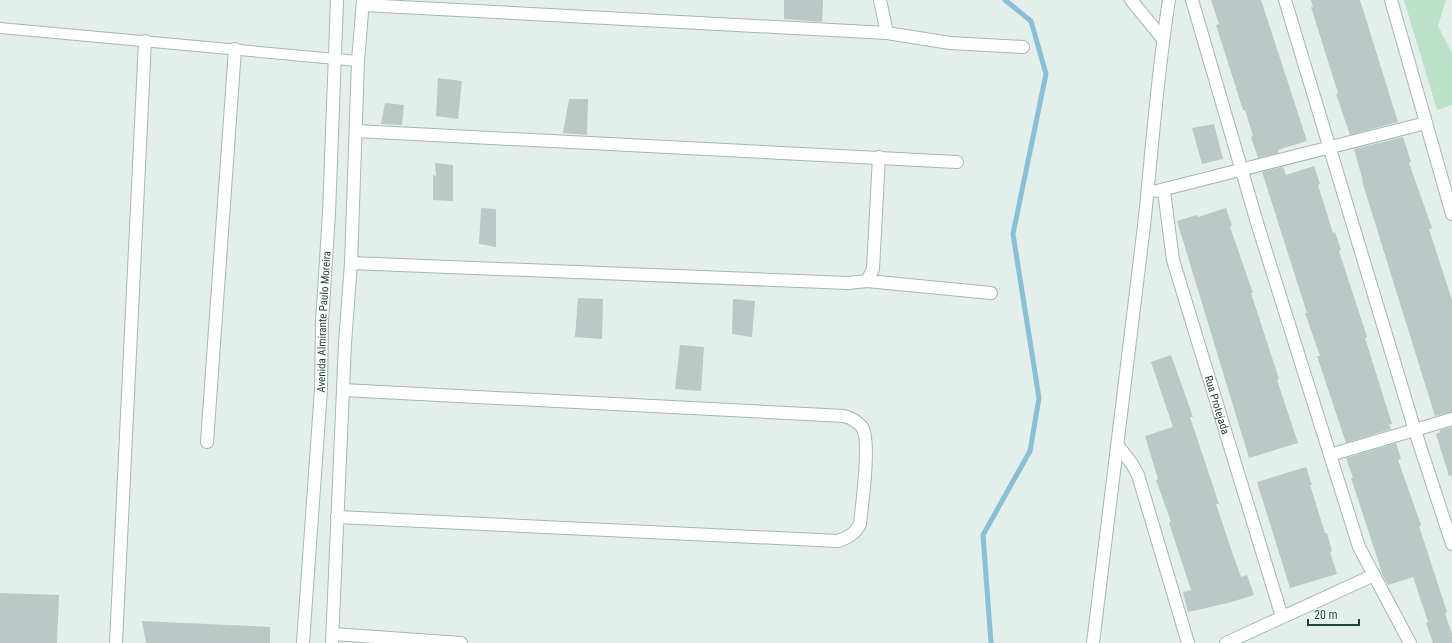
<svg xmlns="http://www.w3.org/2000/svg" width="1452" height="643" font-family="'Roboto Condensed',sans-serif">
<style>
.green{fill:#bce1cb}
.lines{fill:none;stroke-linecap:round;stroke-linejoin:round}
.stream{stroke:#89c0d6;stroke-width:5}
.building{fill:#b9c9c5}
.service-casing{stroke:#a6b7b3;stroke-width:12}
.minor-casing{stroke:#a6b7b3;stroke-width:14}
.tertiary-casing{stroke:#a6b7b3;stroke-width:14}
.secondary-casing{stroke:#a1bbb5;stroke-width:14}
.service{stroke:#fff;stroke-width:10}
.minor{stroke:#fff;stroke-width:12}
.tertiary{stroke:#fff;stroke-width:12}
.secondary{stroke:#fff;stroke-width:12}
.labels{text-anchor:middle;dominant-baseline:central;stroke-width:3;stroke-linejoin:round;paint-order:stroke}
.street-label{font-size:11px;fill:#22413d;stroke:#f5faf8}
</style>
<rect width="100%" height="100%" fill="#e4eeeb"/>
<!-- green -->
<path class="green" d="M1404,0H1446L1438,26L1452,53V105L1437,110Z"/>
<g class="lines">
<!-- stream -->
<path class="stream" d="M991,643L983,535L1030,451L1039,398L1013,234L1046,74L1031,21L1005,0"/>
</g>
<!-- building -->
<g class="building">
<path d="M784,0H823L822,22L784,19Z"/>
<path d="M1211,0H1261L1307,141L1278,150L1279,153L1258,158L1251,137L1253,136L1245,110H1243L1216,25L1219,24Z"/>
<path d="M1311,0H1360L1398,122L1350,135L1336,94L1338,93L1311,7H1313Z"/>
<path d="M438,78L462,81L458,119L436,116Z"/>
<path d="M569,99H588L587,135L563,133Z"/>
<path d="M385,103L404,105L402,125L381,124Z"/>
<path d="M1214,124L1223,159L1202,164L1192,128Z"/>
<path d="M1403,137L1411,162L1409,163L1432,228L1429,229L1452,300V412L1435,416L1362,181H1363L1354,149Z"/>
<path d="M435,163L453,165V201L433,200V175L436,176Z"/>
<path d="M1314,166L1320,184L1318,185L1333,233L1335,232L1341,250L1339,251L1367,337L1365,338L1392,424H1389L1391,429L1346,443L1317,356H1320L1305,313H1307L1262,172L1283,167L1286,175Z"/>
<path d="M481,208L496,209V247L479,244Z"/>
<path d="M1226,208L1232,226L1230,227L1253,293H1251L1279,379L1277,380L1298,443L1249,458L1177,221L1197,215L1198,217Z"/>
<path d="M578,298L603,299L602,339L575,337Z"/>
<path d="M733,299L755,301L752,337L732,334Z"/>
<path d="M680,345L704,347L701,391L675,389Z"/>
<path d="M1171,355L1193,417H1190L1219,504H1216L1231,549L1241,577L1247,575L1254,595L1228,603L1188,612L1183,592L1191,590L1169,523L1171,522L1156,480L1158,479L1145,436L1173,427L1151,362Z"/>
<path d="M1452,427V475L1449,476L1436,434L1440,432V430Z"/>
<path d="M1396,443L1401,459L1398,460L1421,525L1419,526L1447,612L1445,613L1452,634V643H1433L1426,623L1428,622L1413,577L1388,585L1383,576L1351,478H1353L1346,458Z"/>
<path d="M1306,467L1312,485H1310L1325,533H1327L1332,551L1330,552L1337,574L1290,588L1257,482Z"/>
<path d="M0,593L59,595L57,643H0Z"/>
<path d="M142,621L270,627V643H146Z"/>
</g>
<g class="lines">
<!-- service casing -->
<g class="service-casing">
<path id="service" d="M0,28L358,61"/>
</g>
<!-- minor casing -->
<g class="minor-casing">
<g id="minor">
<path d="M880,0L887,33"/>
<path d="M1131,0L1163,39"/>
<path d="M1192,0L1258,226L1359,547L1410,643"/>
<path d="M1285,0L1416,434L1452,544"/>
<path d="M363,5L887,33L950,43L1023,47"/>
<path d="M356,131L957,162"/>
<path d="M1157,191L1426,123"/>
<path id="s1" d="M1164,191L1173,260L1282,617"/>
<path d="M351,263L848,283L867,281L873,269L879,157"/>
<path d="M867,281L991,293"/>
<path d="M207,442L235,49"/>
<path d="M1119,447L1132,464L1138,475L1188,643"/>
<path d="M1330,455L1452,419"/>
<path d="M337,517L838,541C849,537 855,534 860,524C862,505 871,440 862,427C857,421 851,418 844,416L343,390"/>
<path d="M333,634L461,643"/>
<path d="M116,643L145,41"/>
<path d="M1093,643C1111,504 1128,365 1144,226C1152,151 1157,75 1169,0"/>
<path d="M1226,643L1374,575"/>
</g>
</g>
<!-- tertiary casing -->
<g class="tertiary-casing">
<path id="tertiary" d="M1391,0L1452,214"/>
</g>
<!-- secondary casing -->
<g class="secondary-casing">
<g id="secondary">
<path id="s2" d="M303,643L321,389L322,322L329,213L337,0"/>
<path d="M332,643L345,343L351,263L358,61L363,0"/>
</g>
</g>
<!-- service -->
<use href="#service" class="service"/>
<!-- minor -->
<use href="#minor" class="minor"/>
<!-- tertiary -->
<use href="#tertiary" class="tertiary"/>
<!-- secondary -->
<use href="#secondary" class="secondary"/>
</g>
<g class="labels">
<!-- street labels -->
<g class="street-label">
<text stroke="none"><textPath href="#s2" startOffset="322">Avenida Almirante Paulo Moreira</textPath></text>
<text stroke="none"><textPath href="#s1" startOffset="221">Rua Protejada</textPath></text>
</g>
</g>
<!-- scale -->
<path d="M1308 619v6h51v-6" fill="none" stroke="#22413d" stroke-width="2"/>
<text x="1314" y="619" font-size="12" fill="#22413d" stroke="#f5faf8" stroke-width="3" paint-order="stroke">20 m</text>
</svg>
